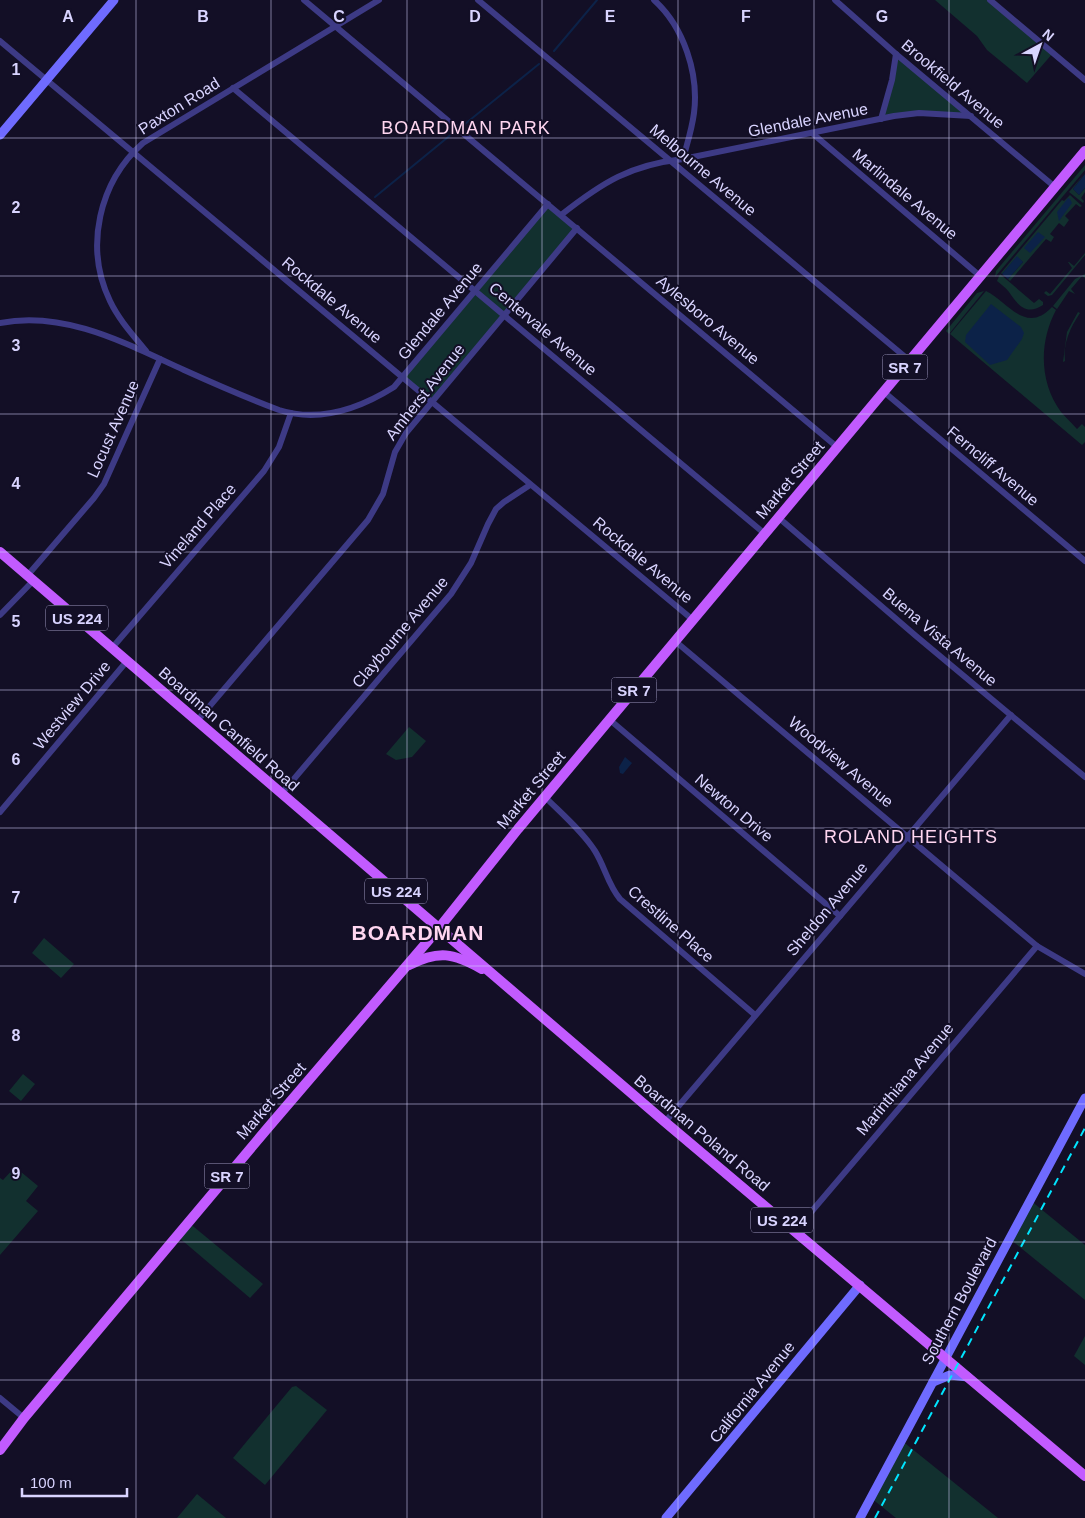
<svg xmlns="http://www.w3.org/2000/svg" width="1085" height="1518" font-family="Arial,sans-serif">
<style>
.green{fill:#12302f}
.water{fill:#0c2248}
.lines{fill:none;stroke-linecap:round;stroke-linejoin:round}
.stream{stroke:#0c2248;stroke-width:2}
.street{stroke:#3d3a85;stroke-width:6}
.secondary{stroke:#6f6bff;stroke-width:9}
.primary{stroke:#c25bff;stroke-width:10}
.rail{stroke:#00e5ff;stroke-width:2;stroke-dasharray:8 6;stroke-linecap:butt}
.grid{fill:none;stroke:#d9d4ff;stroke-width:1;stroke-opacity:0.55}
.labels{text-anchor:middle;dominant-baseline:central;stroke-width:4;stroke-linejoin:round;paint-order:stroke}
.shield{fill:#130f26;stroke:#9e99be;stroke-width:1}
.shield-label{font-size:15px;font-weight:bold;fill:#d9d4ff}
.street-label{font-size:16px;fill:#d9d4ff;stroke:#130f26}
.neighbourhood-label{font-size:18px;letter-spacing:1px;fill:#ffd6f0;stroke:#130f26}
.district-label{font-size:21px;font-weight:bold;letter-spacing:1px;fill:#ffd6f0;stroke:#130f26}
.grid-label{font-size:16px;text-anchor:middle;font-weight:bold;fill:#d9d4ff;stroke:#130f26;stroke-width:4;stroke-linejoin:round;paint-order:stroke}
</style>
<rect width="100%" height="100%" fill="#130f26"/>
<!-- green -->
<g class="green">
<path d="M935,0H990L1053,53L1027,83L987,50L977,36Z"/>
<path d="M896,54L971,116L940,114L881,119Z"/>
<path d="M1085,165V170L995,277L996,271Z"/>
<path d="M1085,173L1073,189L1079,195L1085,188V192L1081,198L1084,201L1083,203L1069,192Z"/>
<path d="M1070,195L1082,206L1080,207L1076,204L1065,216L1069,220L1064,227L1059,223L1050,234L1054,237L1051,242L1046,239L1010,281L1008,279L1023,262L1017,257L1002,274L1001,273L1062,200L1064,201Z"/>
<path d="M548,204L577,228L431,402L402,378Z"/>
<path d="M1085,253V255L1052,295L1048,296L1044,293L1046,291L1050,294L1072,268L1068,262H1069L1074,266Z"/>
<path d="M1000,274L1034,303L1039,299L1043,302V305C1026,316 1018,305 1009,292C1006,288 1001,284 997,281Z"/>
<path d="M1085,274V278L1082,276L1071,289L1075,294L1069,291L1057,309L1053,306L1075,279Z"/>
<path d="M984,291L949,334L946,331L977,293Z"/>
<path d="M986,291C1008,302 1026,335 1052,307L1056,310C1039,342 1039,382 1061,412C1066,418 1072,423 1077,429L1082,424L1085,427V442L1082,445L950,334Z"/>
<path d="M1078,312L1080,313C1070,328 1063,343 1065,361L1063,362L1067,332Z"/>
<path d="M409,727L426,741L412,757L396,760L386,754Z"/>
<path d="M44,938L74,964L61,978L32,953Z"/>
<path d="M23,1074L35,1084L21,1101L9,1091Z"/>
<path d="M15,1167L38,1186L26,1201L38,1211L0,1255V1178L3,1180Z"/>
<path d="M1030,1200L1085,1245V1300L1010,1239Z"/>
<path d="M188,1222L263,1284L250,1298L177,1236Z"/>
<path d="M1085,1336V1365L1074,1356Z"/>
<path d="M296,1386L327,1410L265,1485L233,1458L292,1387Z"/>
<path d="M901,1440L998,1518H896L871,1498Z"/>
<path d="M197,1494L226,1518H177Z"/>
</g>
<!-- water -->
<g class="water">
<path d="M1085,174V188L1079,195L1073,189Z"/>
<path d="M1068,198L1070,199L1072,203L1059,221L1057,212Z"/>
<path d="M1038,232L1045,237L1030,253L1024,248Z"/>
<path d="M1017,256L1023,262L1008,279L1002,274Z"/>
<path d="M991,304L1021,327L1024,333L1022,339L1007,360L990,365L965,342L966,335Z"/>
<path d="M625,757L632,763L623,774L620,773L619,767Z"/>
</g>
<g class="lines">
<!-- stream -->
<g class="stream">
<path d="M554,51L597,0"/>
<path d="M465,124L539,64"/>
<path d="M375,197L453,133"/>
</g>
<!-- street -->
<g class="street">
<path d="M304,0L837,447"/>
<path d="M478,0L910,361"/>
<path d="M654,0C684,27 699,74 694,113C692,129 687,144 683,159"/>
<path d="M835,0L896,54L1055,187"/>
<path d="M990,0L1085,80"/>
<path d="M0,41L693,620"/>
<path d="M233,88L765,534"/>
<path d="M881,119L892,80L896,54"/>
<path d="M812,133L980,276"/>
<path d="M561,215C603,182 630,165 683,159L894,116L919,113L971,116"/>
<path d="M0,323C65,310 127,344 184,370C215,384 247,398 279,410C320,423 359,409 394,387L548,204"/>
<path d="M146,351C133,335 119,320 110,301C84,247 99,182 143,143L379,0"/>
<path d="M884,392L1085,561"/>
<path d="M779,518L916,636L1085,777"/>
<path d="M27,576L94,498L104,484L160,359"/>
<path d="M0,615L33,581"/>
<path d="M675,641L1037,946L1085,974"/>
<path d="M112,648L264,471L279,447L291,413"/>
<path d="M610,720L840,916"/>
<path d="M197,721L368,520L383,494L395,452L406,433L577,228"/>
<path d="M282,793L451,594L471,563L488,524L496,509L504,502L530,485"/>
<path d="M545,797C562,814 582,831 595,851C605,867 608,885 620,899L755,1015"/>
<path d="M0,812L127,661"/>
<path d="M665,1122L1011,715"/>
<path d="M795,1231L1037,946"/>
<path d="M0,1398L24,1418"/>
</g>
<!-- secondary -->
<g class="secondary">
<path d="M0,135L114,0"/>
<path d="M933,1382L950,1375L968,1377"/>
<path d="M666,1518L860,1285"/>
<path d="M860,1518L1085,1098"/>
</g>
<!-- primary -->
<g class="primary">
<path d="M0,552L665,1122L1085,1476"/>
<path d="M409,965C439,950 453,953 482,969"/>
<path d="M0,1450L24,1418L266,1130L439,928L518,829L1085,151"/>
</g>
<!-- rail -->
<path class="rail" d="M875,1518L1085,1128"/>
</g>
<!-- grid -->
<path class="grid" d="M136,0V1518M271,0V1518M407,0V1518M542,0V1518M678,0V1518M814,0V1518M949,0V1518M0,138H1085M0,276H1085M0,414H1085M0,552H1085M0,690H1085M0,828H1085M0,966H1085M0,1104H1085M0,1242H1085M0,1380H1085"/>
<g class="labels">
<!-- shield labels -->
<g class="shield">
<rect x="882.5" y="354.5" width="45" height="25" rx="4"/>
<rect x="46" y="605.5" width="62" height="25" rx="4"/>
<rect x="611.5" y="677.5" width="45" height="25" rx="4"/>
<rect x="365" y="878.5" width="62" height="25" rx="4"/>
<rect x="204.5" y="1163.5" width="45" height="25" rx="4"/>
<rect x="751" y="1207.5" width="62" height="25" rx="4"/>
</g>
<g class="shield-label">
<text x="905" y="367">SR 7</text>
<text x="77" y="618">US 224</text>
<text x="634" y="690">SR 7</text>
<text x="396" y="891">US 224</text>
<text x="227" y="1176">SR 7</text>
<text x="782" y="1220">US 224</text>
</g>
<!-- street labels -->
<g class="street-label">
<text transform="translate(953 84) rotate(40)">Brookfield Avenue</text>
<text transform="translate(179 106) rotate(-32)">Paxton Road</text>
<text transform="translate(808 120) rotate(-11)">Glendale Avenue</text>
<text transform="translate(703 170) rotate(40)">Melbourne Avenue</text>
<text transform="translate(905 194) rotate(40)">Marlindale Avenue</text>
<text transform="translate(332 300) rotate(40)">Rockdale Avenue</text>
<text transform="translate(440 311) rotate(-50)">Glendale Avenue</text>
<text transform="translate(708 320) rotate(40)">Aylesboro Avenue</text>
<text transform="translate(543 329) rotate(40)">Centervale Avenue</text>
<text transform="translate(425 392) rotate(-52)">Amherst Avenue</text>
<text transform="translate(113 429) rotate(-66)">Locust Avenue</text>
<text transform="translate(993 466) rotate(40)">Ferncliff Avenue</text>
<text transform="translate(790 480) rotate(-50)">Market Street</text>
<text transform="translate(198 526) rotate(-49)">Vineland Place</text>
<text transform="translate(643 560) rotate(40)">Rockdale Avenue</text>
<text transform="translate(400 632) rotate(-50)">Claybourne Avenue</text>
<text transform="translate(940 637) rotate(40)">Buena Vista Avenue</text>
<text transform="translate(72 705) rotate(-50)">Westview Drive</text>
<text transform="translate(229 729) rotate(41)">Boardman Canfield Road</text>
<text transform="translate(841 762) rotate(40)">Woodview Avenue</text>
<text transform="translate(531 790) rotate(-50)">Market Street</text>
<text transform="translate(734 808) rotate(40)">Newton Drive</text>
<text transform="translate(827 909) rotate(-50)">Sheldon Avenue</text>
<text transform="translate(671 924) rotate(41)">Crestline Place</text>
<text transform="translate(905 1079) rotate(-50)">Marinthiana Avenue</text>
<text transform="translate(271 1101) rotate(-49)">Market Street</text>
<text transform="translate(702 1133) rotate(40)">Boardman Poland Road</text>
<text transform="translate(959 1301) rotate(-62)">Southern Boulevard</text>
<text transform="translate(752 1392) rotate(-51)">California Avenue</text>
</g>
<!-- neighbourhood labels -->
<g class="neighbourhood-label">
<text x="466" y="128">BOARDMAN PARK</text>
<text x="911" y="837">ROLAND HEIGHTS</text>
</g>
<!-- district labels -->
<g class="district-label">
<text x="418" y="932">BOARDMAN</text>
</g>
</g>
<g class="grid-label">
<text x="68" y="22">A</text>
<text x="203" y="22">B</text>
<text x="339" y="22">C</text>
<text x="475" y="22">D</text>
<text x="610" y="22">E</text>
<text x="746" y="22">F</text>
<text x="882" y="22">G</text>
<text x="16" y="75">1</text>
<text x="16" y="213">2</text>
<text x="16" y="351">3</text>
<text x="16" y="489">4</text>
<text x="16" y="627">5</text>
<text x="16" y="765">6</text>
<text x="16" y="903">7</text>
<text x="16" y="1041">8</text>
<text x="16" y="1179">9</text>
</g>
<!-- north arrow -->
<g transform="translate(1040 45) rotate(40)" stroke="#130f26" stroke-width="4" paint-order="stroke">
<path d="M0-4L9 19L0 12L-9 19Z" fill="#d9d4ff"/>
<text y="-8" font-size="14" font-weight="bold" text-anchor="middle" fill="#d9d4ff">N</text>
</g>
<!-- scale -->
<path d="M22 1488v8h105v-8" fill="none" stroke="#d9d4ff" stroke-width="2.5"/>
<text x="30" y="1488" font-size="15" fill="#d9d4ff" stroke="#130f26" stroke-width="4" paint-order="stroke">100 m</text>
</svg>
